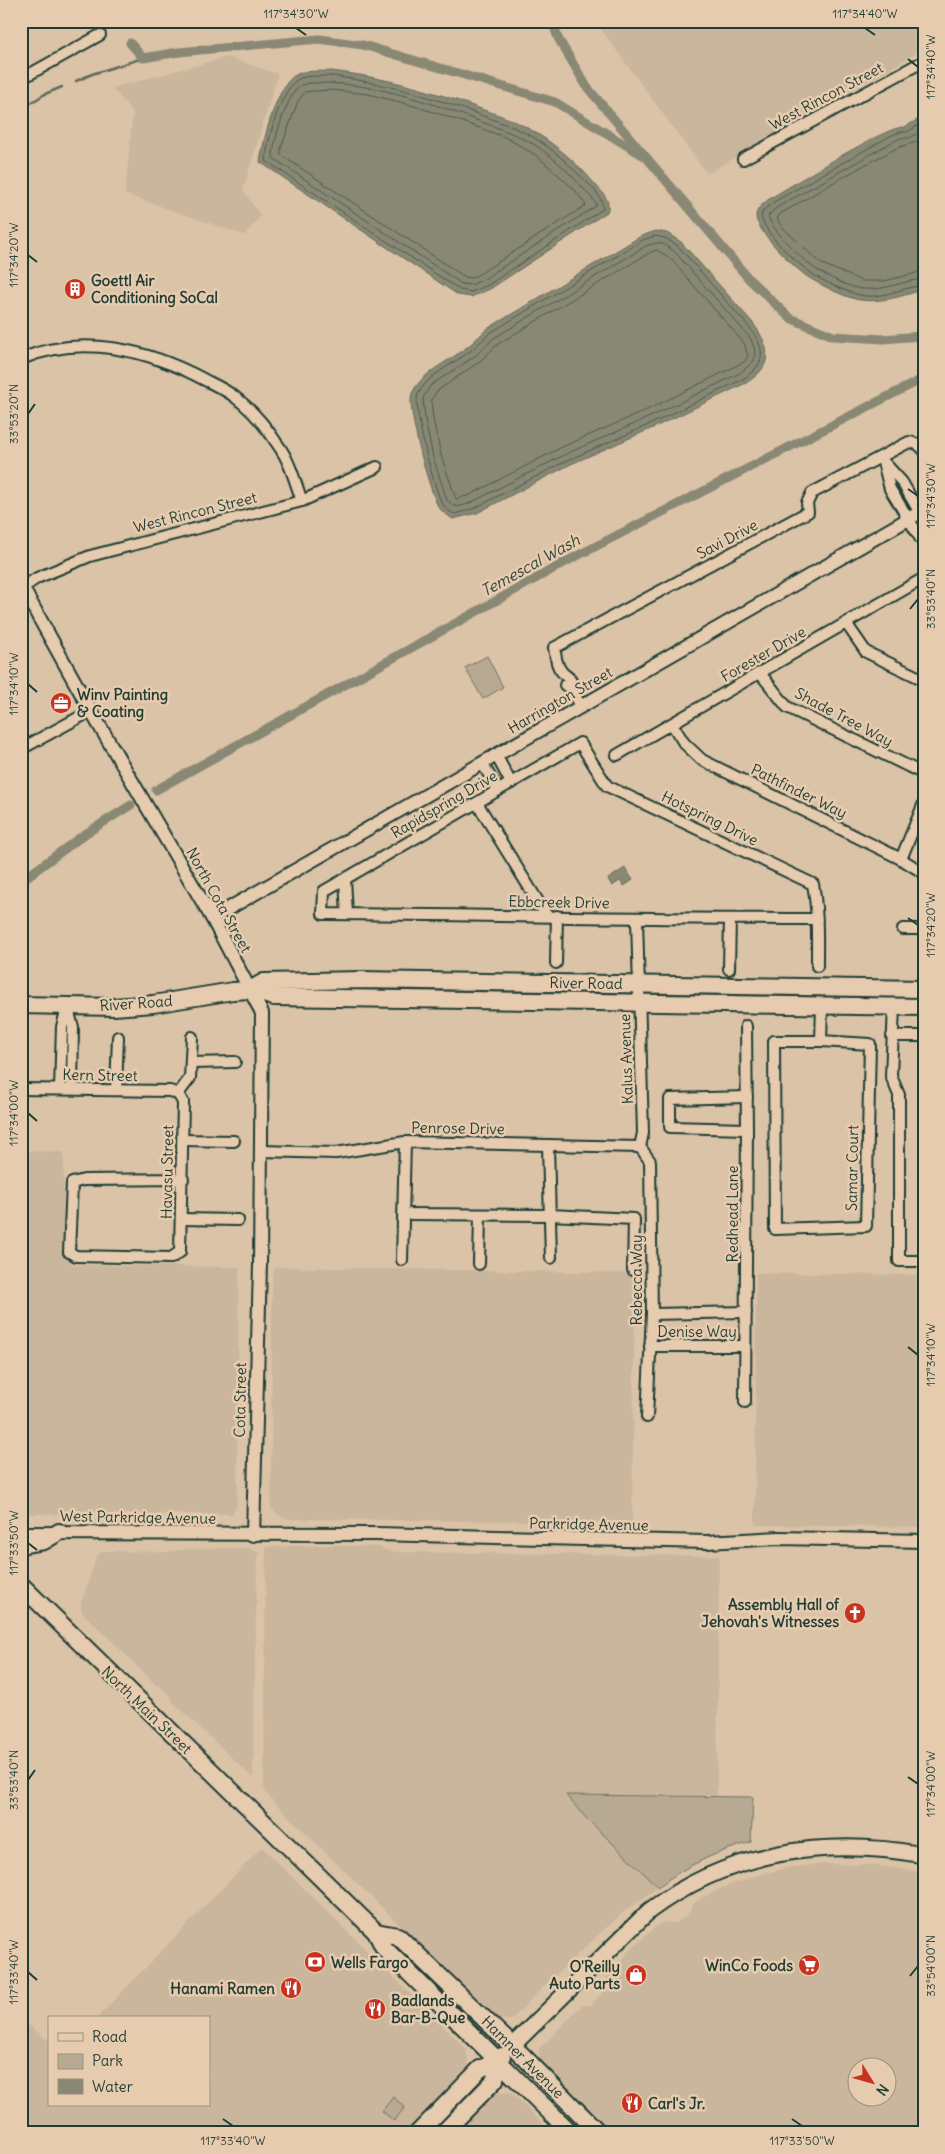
<svg xmlns="http://www.w3.org/2000/svg" width="945" height="2154" font-family="Delius,sans-serif">
<style>
.built{fill:#cab69c;fill-rule:evenodd}
.green{fill:#b8a992;stroke:#6c7363}
.water{fill:#898874;stroke:#5f6a5a}
.lines{fill:none;stroke-linecap:round;stroke-linejoin:round}
.shore{stroke:#495b4e;stroke-width:1}
.stream{stroke:#5f6a5a;stroke-width:2.5}
.canal{stroke:#898874;stroke-width:9}
.minor-casing{stroke:#1f3d34;stroke-width:14}
.tertiary-casing{stroke:#1f3d34;stroke-width:16}
.secondary-casing{stroke:#1f3d34;stroke-width:19}
.primary-casing{stroke:#1f3d34;stroke-width:20}
.minor{stroke:#e7cbae;stroke-width:10}
.tertiary{stroke:#e7cbae;stroke-width:12}
.secondary{stroke:#e7cbae;stroke-width:15}
.primary{stroke:#e7cbae;stroke-width:16}
.ticks{fill:none;stroke:#1f3d34;stroke-width:2}
.labels{text-anchor:middle;dominant-baseline:central;stroke-width:5;stroke-linejoin:round;paint-order:stroke}
.street-label{font-size:15px;fill:#1f3d34;stroke:#e7cbae}
.poi-label{font-size:15px;font-weight:bold;fill:#1f3d34;stroke:#e7cbae;text-anchor:start}
.water-label{font-size:16px;font-style:italic;fill:#2a443a;stroke:#e7cbae}
.neatline{fill:none;stroke:#1f3d34;stroke-width:2}
.ticks-label{font-size:12px;text-anchor:middle;fill:#1f3d34}
</style>
<rect width="100%" height="100%" fill="#dbc3a7"/>
<filter id="ink" filterUnits="userSpaceOnUse"><feTurbulence type="fractalNoise" baseFrequency=".02" numOctaves="2"/><feDisplacementMap in="SourceGraphic" scale="10" xChannelSelector="R" yChannelSelector="G"/><feConvolveMatrix kernelMatrix="1 2 1 2 8 2 1 2 1" color-interpolation-filters="sRGB"/></filter>
<g filter="url(#ink)">
<!-- built -->
<g class="built">
<path d="M595,21H924V49L707,174Z"/>
<path d="M227,57L278,74L243,190L261,216L244,235L125,194L133,112L112,88Z"/>
<path d="M21,1151L64,1152L63,1250L65,1257L73,1265L239,1267L237,1505L232,1514H21Z"/>
<path d="M276,1267L635,1273L632,1522L290,1519L282,1517L271,1509L272,1289L273,1273Z"/>
<path d="M756,1273L924,1275V1527L755,1525Z"/>
<path d="M330,1545L378,1547L391,1552L719,1556L717,1796L567,1795L586,1818L658,1887L620,1915L549,1981L511,2020H497L267,1795L264,1789L266,1547Z"/>
<path d="M248,1548L260,1553L257,1562L253,1778L172,1701L171,1696L159,1685H156L81,1611V1603L97,1556L102,1551L167,1552L187,1549Z"/>
<path d="M262,1847L467,2050L468,2065L465,2069L404,2133H21V2019L49,2041V2105H209V2018H97Z"/>
<path d="M822,1864L872,1865L924,1872V2133H612L540,2061L539,2049L582,2005H591L594,2002L606,1989L603,1981L634,1946L658,1925L664,1922L676,1923L690,1913L692,1905L700,1899L724,1887L758,1875L786,1868ZM858,2066H888V2096H858Z"/>
<path d="M511,2092L552,2133H456L495,2093Z"/>
</g>
<!-- green -->
<g class="green">
<path d="M487,656L503,687L483,699L465,668Z"/>
<path d="M566,1795L753,1797L751,1842C717,1852 686,1865 658,1887L586,1818Z"/>
<path d="M393,2097L405,2107L394,2121L382,2111Z"/>
</g>
<!-- water -->
<g class="water">
<path d="M332,71C381,77 427,89 473,106C486,111 500,115 512,120C543,134 572,157 594,183C601,191 612,201 607,212L490,289L471,297L458,295L260,162C263,141 276,88 294,76C303,69 321,72 332,71Z"/>
<path d="M924,116V289C904,296 881,303 860,300C846,298 823,286 811,279C798,272 757,232 756,217C756,208 763,204 769,199C790,187 888,124 905,127Z"/>
<path d="M656,231L667,233L681,242L753,323C771,348 774,366 746,383L655,427L571,464L477,513L453,519C447,515 440,511 437,504C429,488 406,407 412,393C423,371 449,362 467,347C474,342 480,335 487,329L641,236Z"/>
<path d="M625,868L633,880L624,886L620,881L612,886L608,879Z"/>
</g>
<g class="lines">
<!-- shore -->
<g class="shore">
<path d="M332,76C385,83 433,97 483,116C505,124 527,131 545,145C557,153 567,163 577,173C586,181 603,195 603,209L488,285L471,292L460,290L266,161C266,143 281,90 297,80C306,74 322,77 332,76Z"/>
<path d="M309,83C368,81 425,100 479,121C501,129 522,136 541,149C562,164 580,184 596,203V206L484,279L471,285L462,284L273,158C272,144 288,92 301,85C304,84 307,84 309,83Z"/>
<path d="M331,90L368,94L400,102L437,113L505,137L537,156L574,189L586,205L481,273L471,278L465,277L281,155V148L298,101L305,92Z"/>
<path d="M924,122L907,132H900L890,136L772,203L763,211L761,216C765,235 795,261 811,273C821,281 847,292 860,295C882,300 902,287 924,285"/>
<path d="M924,130L909,138H901L892,142L776,208L768,216C771,229 805,263 817,270C829,277 849,288 863,289C886,291 903,280 924,279"/>
<path d="M924,138C913,145 905,144 895,149C855,169 818,192 780,214L777,218L781,226L820,263L862,281H885L924,271"/>
<path d="M656,236L665,238L678,246L749,327C765,348 768,363 743,379L653,423L568,460L475,508L455,514C450,512 446,509 443,505C435,493 412,405 418,394C428,374 453,365 470,351C477,346 483,339 490,333L643,240Z"/>
<path d="M657,243L663,244L674,251L751,339L755,351L754,361L740,373L650,417L566,454L472,502C462,506 455,510 447,500L433,457L425,420L423,398L431,385L475,356L494,338L646,246Z"/>
<path d="M657,250L669,257L744,343L748,356L744,362L647,410L562,447L470,495L456,499L441,455L433,419L431,400L437,391L479,362L498,344L649,253Z"/>
</g>
<!-- stream -->
<g class="stream">
<path d="M76,81L92,74L143,58"/>
<path d="M21,109L45,94L62,87"/>
</g>
<!-- canal -->
<g class="canal">
<path d="M552,21L558,38L587,87L749,279L790,318L833,336L883,339L921,336L924,338"/>
<path d="M130,43L143,58L179,52L319,39L363,45L555,102L644,156"/>
<path d="M156,790L571,559L924,378"/>
<path d="M21,881L85,834L131,805"/>
</g>
<!-- minor casing -->
<g class="minor-casing">
<g id="minor">
<path d="M21,79L100,35"/>
<path d="M743,159L924,61"/>
<path d="M21,359C82,333 149,350 205,380C215,385 226,390 235,397C251,409 267,428 278,445C290,461 295,482 302,501"/>
<path d="M882,460L902,482L924,520"/>
<path d="M883,462L890,489L924,544"/>
<path d="M22,588L37,578L90,556L302,501L377,467"/>
<path d="M846,623L866,652L924,680"/>
<path d="M760,673L787,707L924,774"/>
<path d="M565,685L570,687L581,706"/>
<path d="M570,687L571,681C569,676 565,676 562,672C556,666 556,656 554,648L808,512L807,503L812,493L909,442L918,444L924,450"/>
<path d="M672,724L684,743L702,760L901,859L924,873"/>
<path d="M21,749L91,711"/>
<path d="M496,755L511,783"/>
<path d="M617,755L924,578"/>
<path d="M482,763L498,790"/>
<path d="M477,803L547,916"/>
<path d="M901,859L924,803"/>
<path d="M345,879L347,914"/>
<path d="M817,919C652,919 488,915 323,914L324,891L580,743L607,786L813,884C818,911 817,938 817,966"/>
<path d="M903,929H924"/>
<path d="M556,963L557,916"/>
<path d="M729,969L730,919"/>
<path d="M67,1006L73,1027L72,1089"/>
<path d="M894,1007L891,1076L899,1095V1261H924"/>
<path d="M892,1036H924"/>
<path d="M774,1041H821L870,1044L866,1226L775,1229Z"/>
<path d="M821,1041L822,1006"/>
<path d="M191,1063L235,1062"/>
<path d="M21,1089L170,1091L178,1094"/>
<path d="M60,1089L62,1027L67,1007"/>
<path d="M116,1090L118,1037"/>
<path d="M178,1094L183,1102L180,1252L171,1258L76,1256L69,1252L72,1183L84,1180L183,1179"/>
<path d="M178,1094L190,1078L192,1037"/>
<path d="M747,1097L670,1099V1127L747,1129"/>
<path d="M183,1140L234,1141"/>
<path d="M548,1145L551,1258"/>
<path d="M640,1147L650,1161L652,1314L647,1417"/>
<path d="M261,1151L336,1153L405,1142L640,1147L643,1133L637,919"/>
<path d="M403,1214L550,1215L634,1219L633,1270"/>
<path d="M181,1219L238,1220"/>
<path d="M402,1260L405,1142"/>
<path d="M479,1264L480,1215"/>
<path d="M652,1314L746,1312"/>
<path d="M650,1346H745"/>
<path d="M745,1402L747,1129L746,1026"/>
</g>
</g>
<!-- tertiary casing -->
<g class="tertiary-casing">
<g id="tertiary">
<path d="M21,585L91,711L212,918L262,1013L260,1265L253,1535"/>
<path d="M212,918L924,510"/>
<path d="M21,1533L376,1534L707,1542L779,1538L924,1541"/>
</g>
</g>
<!-- secondary casing -->
<g class="secondary-casing">
<path id="secondary" d="M512,2046L649,1911C729,1851 826,1837 924,1855"/>
</g>
<!-- primary casing -->
<g class="primary-casing">
<g id="primary">
<path d="M250,990L264,982L360,980L924,989"/>
<path d="M21,1005L114,1007L153,1004L233,991L250,990L274,997L924,1007"/>
<path d="M21,1546L24,1544L44,1541L59,1532"/>
<path d="M21,1585L376,1932L384,1948L571,2133"/>
<path d="M376,1932L398,1936L523,2056L599,2133"/>
<path d="M418,2133L480,2069L497,2061"/>
<path d="M443,2133L495,2080L497,2061L502,2056"/>
</g>
</g>
<!-- minor -->
<use href="#minor" class="minor"/>
<!-- tertiary -->
<use href="#tertiary" class="tertiary"/>
<!-- secondary -->
<use href="#secondary" class="secondary"/>
<!-- primary -->
<use href="#primary" class="primary"/>
</g>
</g>
<!-- ticks -->
<path class="ticks" d="M296,28L306,35M865,28L875,35M908,59L918,67M28,255L37,262M28,414L35,404M908,489L918,496M910,609L918,599M28,684L37,692M908,918L918,925M28,1113L37,1121M908,1347L918,1355M28,1543L37,1550M908,1777L918,1784M28,1780L35,1770M28,1972L37,1980M910,1976L918,1966M223,2119L233,2126M792,2119L802,2126"/>
<!-- icons -->
<defs>
<g id="building-disc" transform="scale(1.125)"><circle r="9.5" fill="#c8321e" stroke="#e7cbae"/><path d="M-4-6H4V6H1V3H-1V6H-4ZM-2.5-4.3h1.7v1.8h-1.7ZM.8-4.3h1.7v1.8H.8ZM-2.5-1h1.7V.8h-1.7ZM.8-1h1.7V.8H.8Z" fill="#fff"/></g>
<g id="office-disc" transform="scale(1.125)"><circle r="9.5" fill="#c8321e" stroke="#e7cbae"/><path d="M-6-3h4V-5.5h4V-3h4V5H-6ZM-1-4.5V-3h2v-1.5ZM-6 0V1H6V0Z" fill="#fff"/></g>
<g id="church-disc" transform="scale(1.125)"><circle r="9.5" fill="#c8321e" stroke="#e7cbae"/><path d="M-1.2-6h2.4v3.5h3.3v2.4h-3.3V6h-2.4V-.1h-3.3v-2.4h3.3Z" fill="#fff"/></g>
<g id="bank-disc" transform="scale(1.125)"><circle r="9.5" fill="#c8321e" stroke="#e7cbae"/><path d="M-6-4H6V4H-6ZM0-2.3a2.3 2.3 0 1 0 0 4.6a2.3 2.3 0 1 0 0-4.6Z" fill="#fff"/></g>
<g id="supermarket-disc" transform="scale(1.125)"><circle r="9.5" fill="#c8321e" stroke="#e7cbae"/><path d="M-6-5.5h2.5l.6 2H6L4.5 2H-2.5L-4.4-4H-6ZM-1.5 3.2a1.3 1.3 0 1 0 .1 0ZM3 3.2a1.3 1.3 0 1 0 .1 0Z" fill="#fff"/></g>
<g id="shop-disc" transform="scale(1.125)"><circle r="9.5" fill="#c8321e" stroke="#e7cbae"/><path d="M-5-2.5h2.3a2.7 3.5 0 0 1 5.4 0H5L5.5 6h-11ZM-1.5-2.5h3a1.5 2.3 0 0 0-3 0Z" fill="#fff"/></g>
<g id="restaurant-disc" transform="scale(1.125)"><circle r="9.5" fill="#c8321e" stroke="#e7cbae"/><path d="M-5-6h1v4h1v-4h1v4h1v-4h1v5L-1.5 .5V6h-2V.5L-5-1ZM5-6V6H3V1.5H1.5Q1.5-4 5-6Z" fill="#fff"/></g>
</defs>
<g fill-rule="evenodd">
<use href="#building-disc" x="75" y="289"/>
<use href="#office-disc" x="61" y="703"/>
<use href="#church-disc" x="855" y="1613"/>
<use href="#bank-disc" x="315" y="1962"/>
<use href="#supermarket-disc" x="809" y="1965"/>
<use href="#shop-disc" x="636" y="1975"/>
<use href="#restaurant-disc" x="291" y="1988"/>
<use href="#restaurant-disc" x="375" y="2009"/>
<use href="#restaurant-disc" x="632" y="2103"/>
</g>
<g class="labels">
<!-- street labels -->
<g class="street-label">
<text transform="translate(826 96) rotate(-28)">West Rincon Street</text>
<text transform="translate(195 512) rotate(-14)">West Rincon Street</text>
<text transform="translate(727 539) rotate(-28)">Savi Drive</text>
<text transform="translate(763 654) rotate(-30)">Forester Drive</text>
<text transform="translate(560 700) rotate(-30)">Harrington Street</text>
<text transform="translate(844 717) rotate(28)">Shade Tree Way</text>
<text transform="translate(799 791) rotate(26)">Pathfinder Way</text>
<text transform="translate(444 804) rotate(-30)">Rapidspring Drive</text>
<text transform="translate(710 818) rotate(26)">Hotspring Drive</text>
<text transform="translate(219 900) rotate(61)">North Cota Street</text>
<text transform="translate(559 902) rotate(1)">Ebbcreek Drive</text>
<text transform="translate(586 983) rotate(1)">River Road</text>
<text transform="translate(136 1003) rotate(-4)">River Road</text>
<text transform="translate(626 1059) rotate(-92)">Kalus Avenue</text>
<text transform="translate(100 1075) rotate(1)">Kern Street</text>
<text transform="translate(458 1128) rotate(1)">Penrose Drive</text>
<text transform="translate(852 1168) rotate(-89)">Samar Court</text>
<text transform="translate(167 1172) rotate(-89)">Havasu Street</text>
<text transform="translate(732 1214) rotate(-90)">Redhead Lane</text>
<text transform="translate(636 1280) rotate(-90)">Rebecca Way</text>
<text x="697" y="1331">Denise Way</text>
<text transform="translate(240 1400) rotate(-89)">Cota Street</text>
<text transform="translate(138 1517) rotate(1)">West Parkridge Avenue</text>
<text transform="translate(589 1524) rotate(1)">Parkridge Avenue</text>
<text transform="translate(147 1710) rotate(44)">North Main Street</text>
<text transform="translate(523 2057) rotate(45)">Hamner Avenue</text>
</g>
<!-- poi labels -->
<g class="poi-label">
<text x="91" y="280">Goettl Air<tspan x="91" dy="17">Conditioning SoCal</tspan></text>
<text x="77" y="694">Winv Painting<tspan x="77" dy="17">&amp; Coating</tspan></text>
<text x="839" y="1604" text-anchor="end">Assembly Hall of<tspan x="839" dy="17">Jehovah's Witnesses</tspan></text>
<text x="331" y="1962">Wells Fargo</text>
<text x="793" y="1965" text-anchor="end">WinCo Foods</text>
<text x="620" y="1966" text-anchor="end">O'Reilly<tspan x="620" dy="17">Auto Parts</tspan></text>
<text x="275" y="1988" text-anchor="end">Hanami Ramen</text>
<text x="391" y="2000">Badlands<tspan x="391" dy="17">Bar-B-Que</tspan></text>
<text x="648" y="2103">Carl's Jr.</text>
</g>
<!-- water labels -->
<g class="water-label">
<text transform="translate(530 565) rotate(-29)">Temescal Wash</text>
</g>
</g>
<!-- margin -->
<rect width="945" height="2154" fill="none" stroke="#e7cbae" stroke-width="55"/>
<!-- legend -->
<rect x="48" y="2016" width="162" height="90" fill="#e7cbae" stroke="#97927d"/>
<rect x="58" y="2033" width="25" height="8" fill="#e7cbae" stroke="#97927d"/>
<text x="92" y="2042" font-size="15" fill="#1f3d34">Road</text>
<rect x="58" y="2054" width="25" height="15" fill="#b8a992" stroke="#97927d"/>
<text x="92" y="2066" font-size="15" fill="#1f3d34">Park</text>
<rect x="58" y="2079" width="25" height="15" fill="#898874" stroke="#97927d"/>
<text x="92" y="2092" font-size="15" fill="#1f3d34">Water</text>
<!-- north arrow -->
<g transform="translate(872 2082) rotate(127)"><circle r="24" fill="#e7cbae" stroke="#97927d"/>
<path d="M0-4L9 19L0 12L-9 19Z" fill="#c8321e"/>
<text y="-8" font-size="14" font-weight="bold" text-anchor="middle" fill="#1f3d34">N</text>
</g>
<rect x="28" y="28" width="890" height="2098" class="neatline"/>
<g class="ticks-label">
<text x="296" y="18">117°34'30"W</text>
<text x="865" y="18">117°34'40"W</text>
<text transform="translate(931 67) rotate(-90)" y="4">117°34'40"W</text>
<text transform="translate(14 255) rotate(-90)" y="4">117°34'20"W</text>
<text transform="translate(14 414) rotate(-90)" y="4">33°53'20"N</text>
<text transform="translate(931 496) rotate(-90)" y="4">117°34'30"W</text>
<text transform="translate(931 599) rotate(-90)" y="4">33°53'40"N</text>
<text transform="translate(14 684) rotate(-90)" y="4">117°34'10"W</text>
<text transform="translate(931 925) rotate(-90)" y="4">117°34'20"W</text>
<text transform="translate(14 1113) rotate(-90)" y="4">117°34'00"W</text>
<text transform="translate(931 1355) rotate(-90)" y="4">117°34'10"W</text>
<text transform="translate(14 1543) rotate(-90)" y="4">117°33'50"W</text>
<text transform="translate(14 1780) rotate(-90)" y="4">33°53'40"N</text>
<text transform="translate(931 1784) rotate(-90)" y="4">117°34'00"W</text>
<text transform="translate(931 1966) rotate(-90)" y="4">33°54'00"N</text>
<text transform="translate(14 1972) rotate(-90)" y="4">117°33'40"W</text>
<text x="233" y="2145">117°33'40"W</text>
<text x="802" y="2145">117°33'50"W</text>
</g>
</svg>
